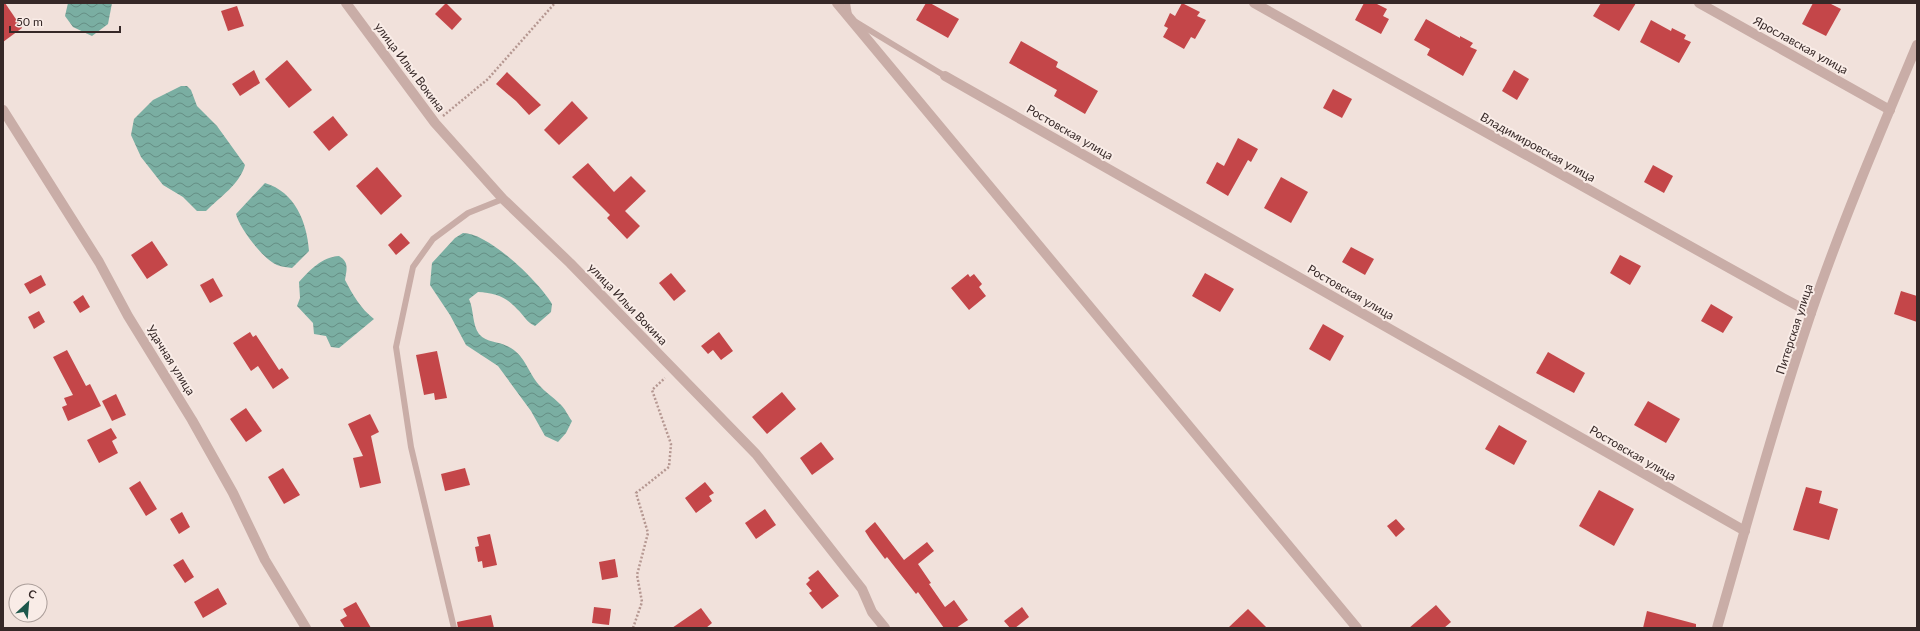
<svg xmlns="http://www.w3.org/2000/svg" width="1920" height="631" font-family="Lato,sans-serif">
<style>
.water{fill:url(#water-waves)}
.building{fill:#c44649}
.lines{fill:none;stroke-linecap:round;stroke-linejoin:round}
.path{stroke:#b59791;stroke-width:2.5;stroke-dasharray:2 2;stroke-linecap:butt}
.service{stroke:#c9ada7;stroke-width:6}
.minor{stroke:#c9ada7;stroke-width:10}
.labels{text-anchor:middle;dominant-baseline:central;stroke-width:4;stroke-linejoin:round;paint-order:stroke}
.street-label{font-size:12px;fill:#362827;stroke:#f9ece7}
</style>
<defs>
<pattern id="water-waves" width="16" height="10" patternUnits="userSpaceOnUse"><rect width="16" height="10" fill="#7aaea2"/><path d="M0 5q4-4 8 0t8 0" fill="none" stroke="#658e84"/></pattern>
</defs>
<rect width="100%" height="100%" fill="#f1e1db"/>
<!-- water -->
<g class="water">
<path d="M68,3H112L108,24L92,36L73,27L65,16Z"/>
<path d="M181,86H187L191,90L197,106L217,126L245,165C240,184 220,197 206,211H197L183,197L163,185L141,157L131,135L134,119L153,100Z"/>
<path d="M265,183C295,192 307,222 309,251L292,268C288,267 282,267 277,265C263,259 240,229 236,214Z"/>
<path d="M463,233C489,233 539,282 552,304L551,312L535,326C526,322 524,315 517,309C505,296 495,293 478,292L469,299C474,310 472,325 479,334C487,343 498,341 507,346C524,353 528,372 539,385C545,392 553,397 560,404C565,408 568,416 572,421L566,433L558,442L545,436L531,411L498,366L466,345L450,315L430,285L432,263L455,238Z"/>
<path d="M339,256C349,262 347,269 345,280C353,295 360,308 374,319L339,348L331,347L326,336L314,334L313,323L297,306L300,298L299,282C310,270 322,257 339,256Z"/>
</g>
<!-- building -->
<g class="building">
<path d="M3,3H5L22,28L3,42Z"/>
<path d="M446,3L462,19L452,30L435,14Z"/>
<path d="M926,3H930L959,19L948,38L916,20Z"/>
<path d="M1182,3L1200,12L1197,16L1206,20L1195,39L1191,37L1184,49L1163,37L1168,28L1164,26L1170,13L1175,16Z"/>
<path d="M1364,3H1375L1387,9L1383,16L1389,19L1381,34L1355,20Z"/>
<path d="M1601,3H1636L1619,31L1593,16Z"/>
<path d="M1813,3H1829L1841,9L1826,36L1802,24Z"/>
<path d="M237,6L244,26L228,31L221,11Z"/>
<path d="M1426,19L1460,38V36L1473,43L1470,47L1477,50L1463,76L1427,55L1430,49L1414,40Z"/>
<path d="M1651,20L1671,31L1672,28L1686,35L1684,39L1691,42L1679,63L1640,42Z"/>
<path d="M1021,41L1058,62L1056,67L1098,91L1085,114L1054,96L1057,90L1009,63Z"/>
<path d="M287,60L312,90L289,108L265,79Z"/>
<path d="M254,70L260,83L240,96L232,84Z"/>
<path d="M1514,70L1529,79L1517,100L1502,91Z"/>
<path d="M507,72L541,105L529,115L516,101L496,84Z"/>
<path d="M1333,89L1352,99L1342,118L1323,108Z"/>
<path d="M572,101L588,118L559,145L544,130Z"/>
<path d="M333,116L348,135L329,151L313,132Z"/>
<path d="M1238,138L1258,149L1251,162L1248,160L1228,196L1206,183L1217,162L1224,166Z"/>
<path d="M588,163L614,192L631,176L646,191L625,211L640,226L627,239L607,218L610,215L572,177Z"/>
<path d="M1653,165L1673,176L1664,193L1644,182Z"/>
<path d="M377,167L402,196L381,215L356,186Z"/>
<path d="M1281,177L1308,192L1291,223L1264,208Z"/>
<path d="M401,233L410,243L396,255L388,245Z"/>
<path d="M152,241L168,265L147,279L131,255Z"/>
<path d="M1351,247L1374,259L1365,275L1342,262Z"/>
<path d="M1620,255L1641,266L1630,285L1610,273Z"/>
<path d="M671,273L686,291L674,301L659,283Z"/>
<path d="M1205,273L1234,289L1220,312L1192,296Z"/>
<path d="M968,274L970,277L974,274L982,284L979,287L986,296L969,310L951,288Z"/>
<path d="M41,275L46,285L30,294L24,284Z"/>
<path d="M213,278L223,296L210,303L200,285Z"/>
<path d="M1901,291L1917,296V322L1894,314Z"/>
<path d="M83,295L90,307L80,313L73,302Z"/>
<path d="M1711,304L1733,317L1723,333L1701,321Z"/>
<path d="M39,311L45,322L34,329L28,317Z"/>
<path d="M1323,324L1344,336L1330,361L1309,349Z"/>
<path d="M250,332L253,337L256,335L279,370L282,368L289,378L273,389L258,366L251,371L233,343Z"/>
<path d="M719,332L733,351L721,360L713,350L708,354L701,346Z"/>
<path d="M67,350L86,386L90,384L101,406L68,421L62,407L67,405L64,398L73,395L53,357Z"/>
<path d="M437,351L447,398L435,400L434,393L424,395L416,355Z"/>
<path d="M1548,352L1585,373L1574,393L1536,373Z"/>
<path d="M782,392L796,409L767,434L752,417Z"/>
<path d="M116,394L126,415L112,421L102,401Z"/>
<path d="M1648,401L1680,419L1666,443L1634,425Z"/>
<path d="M246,408L262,431L246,442L230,419Z"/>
<path d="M370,414L379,432L371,436L381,483L360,488L353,458L363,456L348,424Z"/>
<path d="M1499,425L1527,441L1514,465L1485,449Z"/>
<path d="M111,428L117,438L112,441L118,453L99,463L87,440Z"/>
<path d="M821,442L834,459L812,475L800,458Z"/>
<path d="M283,468L300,495L284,504L268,477Z"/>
<path d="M465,468L470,485L445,491L441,474Z"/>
<path d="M140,481L157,509L146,516L129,488Z"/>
<path d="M705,482L714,493L709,496L712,501L696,513L685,498Z"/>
<path d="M1806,487L1822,491L1819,503L1838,509L1829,540L1793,530Z"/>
<path d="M1599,490L1634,509L1614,546L1579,526Z"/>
<path d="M765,509L776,525L756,539L745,523Z"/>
<path d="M182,512L190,527L179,534L170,519Z"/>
<path d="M1396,519L1405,529L1396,537L1387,526Z"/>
<path d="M875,522L904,560L927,542L934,551L918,564L931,583L929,584L945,607L954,600L968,620L956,628H944L918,592L916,594L887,557L885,559L870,539L865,531Z"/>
<path d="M490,534L497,565L483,568L482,561L478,562L475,547L479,546L477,537Z"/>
<path d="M183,559L194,577L185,583L173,565Z"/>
<path d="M615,559L618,577L602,580L599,562Z"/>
<path d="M818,570L839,596L822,609L809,593L812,591L806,584L810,580L808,578Z"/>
<path d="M218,588L227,604L203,618L194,602Z"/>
<path d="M356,602L371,628H345L340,620L347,616L343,609Z"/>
<path d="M1436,605L1451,622L1444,628H1409Z"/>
<path d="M594,607L611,609L609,625L592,623Z"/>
<path d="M1022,607L1029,617L1015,628H1010L1004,621Z"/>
<path d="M701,608L712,623L706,628H672Z"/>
<path d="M1248,609L1267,628H1228Z"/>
<path d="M1647,611L1696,624V628H1643Z"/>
<path d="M491,615L494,628H458L457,622Z"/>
</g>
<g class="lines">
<!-- path -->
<g class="path">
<path d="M443,116L488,79L555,3"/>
<path d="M633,628L642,602L637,575L648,533L636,493L669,467L671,444L652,390L665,378"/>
</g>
<!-- service -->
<g class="service">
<path d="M847,3L849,15"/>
<path d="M856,22L945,76"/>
<path d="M454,628L411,447L396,347L413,267L433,239L468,213L503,199"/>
</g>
<!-- minor -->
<g class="minor">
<path d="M346,3L435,123L503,199L570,263L756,454L862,589L872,612L885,628"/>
<path d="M837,3L1357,628"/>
<path d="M1254,3L1783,298L1811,313"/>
<path d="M1699,3L1890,110"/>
<path d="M945,76L1745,531"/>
<path d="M3,110L99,262L128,316L192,420L233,493L265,560L306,628"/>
<path d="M1717,628C1747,523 1776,417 1811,313C1842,222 1880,133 1917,45"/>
</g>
</g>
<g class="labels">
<!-- street labels -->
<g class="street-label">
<text transform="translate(1801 45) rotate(29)">Ярославская улица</text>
<text transform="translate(410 67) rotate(53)">улица Ильи Вокина</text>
<text transform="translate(1070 132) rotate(30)">Ростовская улица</text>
<text transform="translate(1538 147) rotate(29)">Владимировская улица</text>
<text transform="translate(1351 292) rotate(30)">Ростовская улица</text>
<text transform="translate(628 304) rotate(46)">улица Ильи Вокина</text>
<text transform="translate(1794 329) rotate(-72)">Питерская улица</text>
<text transform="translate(171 360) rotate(58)">Удачная улица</text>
<text transform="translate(1633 453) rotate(30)">Ростовская улица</text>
</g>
</g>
<!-- border -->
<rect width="1920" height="631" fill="none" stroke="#362827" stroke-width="8"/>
<!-- north arrow -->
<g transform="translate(28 603) rotate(26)"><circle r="19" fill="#f9ece7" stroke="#ab9e9a"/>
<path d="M0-3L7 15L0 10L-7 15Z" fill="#1d574b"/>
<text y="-6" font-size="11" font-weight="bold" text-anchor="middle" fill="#362827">С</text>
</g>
<!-- scale -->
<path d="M10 26v6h110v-6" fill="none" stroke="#362827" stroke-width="2"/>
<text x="16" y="26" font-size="12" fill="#362827" stroke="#f9ece7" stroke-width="3" paint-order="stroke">50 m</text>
</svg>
